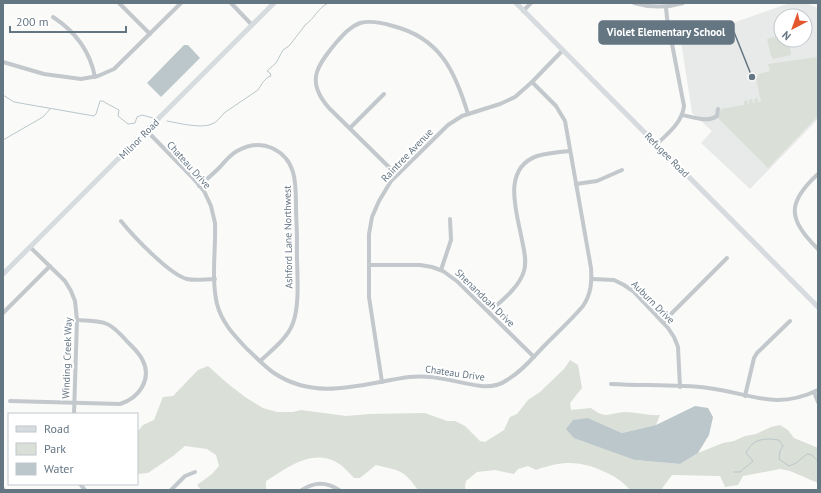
<svg xmlns="http://www.w3.org/2000/svg" width="821" height="493" font-family="'PT Sans',sans-serif">
<style>
.built{fill:#e8e9e9;fill-rule:evenodd}
.green{fill:#dadfd7}
.water{fill:#bbc7cb}
.lines{fill:none;stroke-linecap:round;stroke-linejoin:round}
.stream{stroke:#bbc7cb;stroke-width:1}
.minor{stroke:#c3c8cc;stroke-width:4}
.major{stroke:#d6dbdf;stroke-width:5}
.labels{text-anchor:middle;dominant-baseline:central;stroke-width:4;stroke-linejoin:round;paint-order:stroke}
.street-label{font-size:10px;fill:#657683;stroke:#fff}
.leader{fill:none;stroke:#657683;stroke-width:1.5}
.callout-dot{fill:#657683;stroke:#fff;stroke-width:1.5}
.callout{fill:#657683;stroke:#657683;stroke-width:1.5}
.callout-label{font-size:11px;text-anchor:middle;font-weight:bold;fill:#fff}
</style>
<rect width="100%" height="100%" fill="#fafaf8"/>
<!-- built -->
<path class="built" d="M790,3H806L818,8V119L750,189L701,143L712,131L692,113L681,41ZM781,16H805V40H781Z"/>
<!-- green -->
<g class="green">
<path d="M774,37L781,38V40H785C789,44 791,49 791,55L773,59L771,56L767,39Z"/>
<path d="M818,57V116L768,168L718,118L721,109L744,105V101L747,100L748,104H749V100L752,99L753,103H755L754,99L758,98V102H761L756,78L759,74L770,71L768,64Z"/>
<path d="M570,360L578,365L582,388L570,403L571,410L591,408C595,411 601,415 606,415C610,415 619,412 625,412C635,412 651,416 660,415L656,425L622,433L588,418L635,460L680,464L698,453L723,443L734,441L745,436L756,434L771,427L780,425L788,430L794,438L818,448V483L790,471L780,469L743,476L738,485L725,487L720,476L672,475L661,490H630C622,481 616,477 605,472C579,460 562,461 536,470L528,466L518,469L514,474L495,470L477,472L466,481L465,487L466,490H418C403,469 400,471 376,465L360,478H354C350,474 346,469 341,465C315,446 288,467 266,481V490H201L197,485L212,474L219,466L216,455L207,449L185,446L173,456L148,473L137,474V432L143,425L154,420L163,397L173,396L198,370L208,366L227,383L245,397L263,408L277,412H293L301,410L346,416L370,414L425,413L447,421H455L465,426L480,441L485,442L504,430L510,417L517,414L528,400L540,392L564,369Z"/>
</g>
<!-- water -->
<g class="water">
<path d="M184,45H188L200,58L161,97L147,83Z"/>
<path d="M695,406L708,408L713,417L709,435L698,453L680,464L635,460L574,438L566,429L573,420L588,418L622,433L656,425Z"/>
</g>
<g class="lines">
<!-- stream -->
<g class="stream">
<path d="M3,95L14,102L94,116L96,114L100,101H103L106,103L119,110L118,116L128,124L135,123L137,117L142,115L153,118"/>
<path d="M167,121C178,123 202,129 212,124C217,122 221,117 224,113L258,90L263,82L268,77L271,76L270,73L267,71L276,63L283,50L289,46L303,28L305,25C314,19 318,8 328,3"/>
<path d="M3,140L43,117L50,109"/>
<path d="M734,472H740L753,461L746,453C753,438 765,438 779,440L783,446L780,451L779,459L789,466L796,463L807,454L812,455L818,461"/>
</g>
<!-- minor -->
<g class="minor">
<path d="M119,3L150,34"/>
<path d="M231,3L252,25"/>
<path d="M634,3C651,8 666,8 683,3"/>
<path d="M523,11L531,3"/>
<path d="M53,17C76,32 90,51 95,77"/>
<path d="M3,62L44,74L81,79L98,76L114,69L181,3"/>
<path d="M682,115C693,117 707,123 717,116L718,109"/>
<path d="M350,128L384,94"/>
<path d="M147,131L193,178L204,191L211,206L215,223C216,249 211,278 217,304C222,323 234,335 247,349C256,357 264,366 274,373C317,402 364,383 409,377C434,374 457,383 481,386C490,387 500,385 507,380C523,371 534,356 547,343C559,331 572,319 583,306C591,294 592,283 591,268L565,121L556,106L532,82"/>
<path d="M656,145C668,133 682,123 684,106L667,18L666,7"/>
<path d="M818,174C786,203 788,220 818,249"/>
<path d="M397,175L329,108C306,82 316,67 335,44C342,36 349,27 360,23C371,20 383,23 393,26C440,38 455,71 468,114"/>
<path d="M576,184L597,181L622,170"/>
<path d="M199,186C206,180 213,174 220,167C225,161 230,155 237,151C248,145 261,143 272,148C296,159 296,182 296,205C296,217 297,229 297,241C296,265 301,302 293,323C287,339 272,350 260,361"/>
<path d="M121,221C133,236 170,275 187,279C196,281 206,279 215,279"/>
<path d="M30,247L65,281L71,291L75,301L77,320L74,414"/>
<path d="M369,265H420L432,267L443,271L458,282L534,357"/>
<path d="M441,270L451,240L450,219"/>
<path d="M592,279L614,280L624,285L633,291L668,328L674,337L678,347L680,387"/>
<path d="M489,312C501,301 519,288 524,271C527,261 524,250 522,240C517,213 501,169 537,156C548,153 559,152 570,151"/>
<path d="M3,313L50,266"/>
<path d="M663,322L727,258"/>
<path d="M382,382L369,297V234L372,217L379,201L391,181L448,125L462,116L500,104L515,97L532,82L562,51"/>
<path d="M611,384C643,386 676,384 708,388C750,393 775,411 818,390"/>
<path d="M814,392L818,402"/>
<path d="M745,396L754,358L757,353L790,321"/>
<path d="M10,401L120,404C139,398 153,379 142,359C138,351 130,345 124,338C119,333 114,327 107,324C98,320 87,321 77,320"/>
<path d="M80,484L85,490"/>
<path d="M3,489L4,490"/>
<path d="M171,490L185,476L195,472"/>
<path d="M302,490C314,482 327,482 339,490"/>
</g>
<!-- major -->
<g class="major">
<path d="M516,3L818,307"/>
<path d="M3,274L274,3"/>
</g>
</g>
<g class="labels">
<!-- street labels -->
<g class="street-label">
<text transform="translate(139 139) rotate(-45)">Milnor Road</text>
<text transform="translate(407 155) rotate(-46)">Raintree Avenue</text>
<text transform="translate(667 155) rotate(45)">Refugee Road</text>
<text transform="translate(189 165) rotate(48)">Chateau Drive</text>
<text transform="translate(288 237) rotate(-91)">Ashford Lane Northwest</text>
<text transform="translate(485 298) rotate(44)">Shenandoah Drive</text>
<text transform="translate(653 302) rotate(45)">Auburn Drive</text>
<text transform="translate(67 358) rotate(-88)">Winding Creek Way</text>
<text transform="translate(455 373) rotate(8)">Chateau Drive</text>
</g>
</g>
<!-- callouts -->
<path class="leader" d="M752 77L734 32"/>
<circle class="callout-dot" cx="752" cy="77" r="4"/>
<rect class="callout" x="599" y="21" width="135" height="23" rx="4"/>
<g class="callout-label">
<text x="666" y="36">Violet Elementary School</text>
</g>
<!-- border -->
<rect width="821" height="493" fill="none" stroke="#657683" stroke-width="8"/>
<!-- legend -->
<rect x="8" y="413" width="130" height="72" fill="#ffffff" stroke="#c1c8cd"/>
<rect x="16" y="426" width="20" height="6" fill="#d6dbdf" stroke="#c1c8cd"/>
<text x="44" y="433" font-size="12" fill="#657683">Road</text>
<rect x="16" y="443" width="20" height="12" fill="#dadfd7" stroke="#c1c8cd"/>
<text x="44" y="453" font-size="12" fill="#657683">Park</text>
<rect x="16" y="463" width="20" height="12" fill="#bbc7cb" stroke="#c1c8cd"/>
<text x="44" y="473" font-size="12" fill="#657683">Water</text>
<!-- north arrow -->
<g transform="translate(793 28) rotate(221)"><circle r="19" fill="#ffffff" stroke="#c1c8cd"/>
<path d="M0-3L7 15L0 10L-7 15Z" fill="#e4572e"/>
<text y="-6" font-size="11" font-weight="bold" text-anchor="middle" fill="#657683">N</text>
</g>
<!-- scale -->
<path d="M10 26v6h116v-6" fill="none" stroke="#657683" stroke-width="2"/>
<text x="16" y="26" font-size="12" fill="#657683" stroke="#ffffff" stroke-width="3" paint-order="stroke">200 m</text>
</svg>
